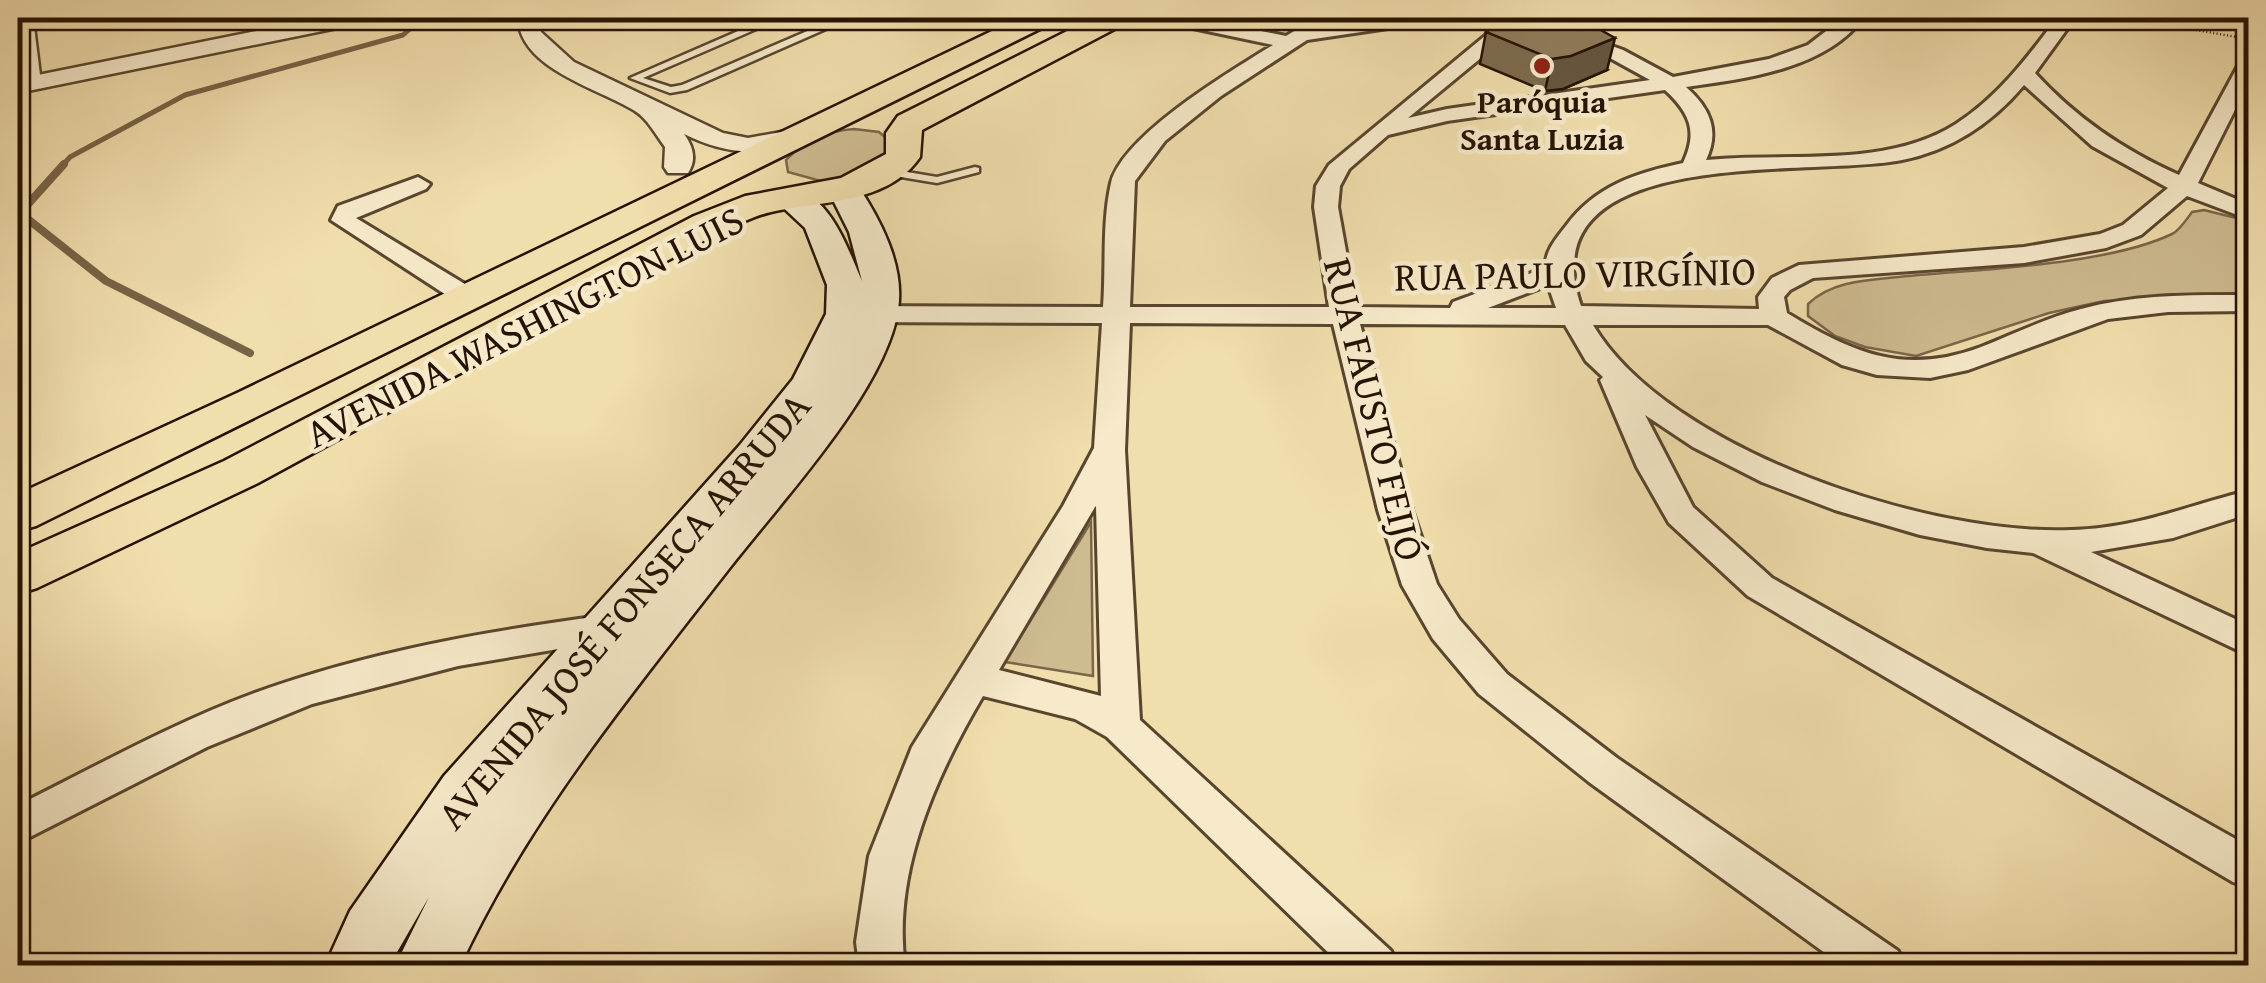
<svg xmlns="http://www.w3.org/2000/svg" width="2266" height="983" font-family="'Gentium Book Plus',serif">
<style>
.green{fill:#cebb90;stroke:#7a664a;stroke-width:2.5}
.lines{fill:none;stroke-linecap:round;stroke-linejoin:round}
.stream-far1{stroke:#766346;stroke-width:5}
.stream{stroke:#766346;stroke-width:8}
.service-casing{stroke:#59452e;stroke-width:5}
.minor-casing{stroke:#59452e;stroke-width:6}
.tertiary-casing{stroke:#59452e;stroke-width:5}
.secondary-casing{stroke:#261203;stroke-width:5}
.primary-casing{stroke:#261203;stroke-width:5}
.path{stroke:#261203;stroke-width:2.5;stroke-dasharray:1 2.5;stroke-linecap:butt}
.service{fill:#f6eaca;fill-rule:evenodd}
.minor{fill:#f6eaca;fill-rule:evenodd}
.tertiary{fill:#f6eaca;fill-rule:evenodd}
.secondary{fill:#f6eaca;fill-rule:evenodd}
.primary{fill:#f1dead;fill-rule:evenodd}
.wall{fill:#7c6b4e;stroke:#261203;stroke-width:2.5}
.shaded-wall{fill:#655740;stroke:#261203;stroke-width:2.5}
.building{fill:#907c5b;stroke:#261203;stroke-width:2.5}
.poi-dot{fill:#8f2418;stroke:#f6eaca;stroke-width:4}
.labels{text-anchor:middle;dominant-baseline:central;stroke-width:9;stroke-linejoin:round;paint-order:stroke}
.far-poi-label{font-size:32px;font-weight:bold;fill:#261203;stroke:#f6eaca}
.street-label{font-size:40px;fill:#261203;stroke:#f6eaca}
</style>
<rect width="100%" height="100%" fill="#f1dead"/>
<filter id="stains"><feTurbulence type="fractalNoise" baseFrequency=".002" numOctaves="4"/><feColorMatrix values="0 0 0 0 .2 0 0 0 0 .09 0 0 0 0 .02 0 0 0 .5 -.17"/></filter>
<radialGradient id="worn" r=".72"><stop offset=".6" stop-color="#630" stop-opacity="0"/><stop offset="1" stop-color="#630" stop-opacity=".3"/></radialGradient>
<!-- green -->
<g class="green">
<path d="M854,129L879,132L893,144L890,161L828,183L788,172L786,160C805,140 826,131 854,129Z"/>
<path d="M2204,210L2248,221V293L2104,301L2049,313L1916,356L1865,347L1835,336L1808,316V304C1834,279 1874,280 1908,276C1981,269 2107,265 2172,234C2180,230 2186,220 2192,212Z"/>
<path d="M1091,522L1093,676L1005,662Z"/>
</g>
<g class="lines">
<!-- stream-far1 -->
<path class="stream-far1" d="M62,166L70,157L185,95L403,35L422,18"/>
<!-- stream -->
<path class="stream" d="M64,164L20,213L106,281L250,353"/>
<!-- service casing -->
<g class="service-casing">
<g id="service">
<path d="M25,18H33L41,83L36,86L31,83Z"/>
<path d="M768,18H787L819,26L841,18H851L687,90L670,93L630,78ZM777,20L812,29L682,85L671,87L643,78Z"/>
<path d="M975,167L979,168V172L937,183L889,175L884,172L889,169L937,177Z"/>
</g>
</g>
<!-- minor casing -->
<g class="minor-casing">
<g id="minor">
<path d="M1165,18H1198L1286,36L1316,18H1337L1330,25L1372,18H1528L1532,25L1530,29H1516L1408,118L1447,109L1650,80L1610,58L1563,41V33L1570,31L1623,50L1673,77L1769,59L1808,45L1843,18H1863C1826,69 1744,79 1686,87C1710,108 1720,131 1706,160C1787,152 1885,169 1956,124C1998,97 2028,57 2057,18H2075L2035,73C2076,118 2123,150 2179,175L2238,66L2248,60V84L2198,183L2248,204V219L2187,196L2141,235L2106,248L2024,263L1813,278L1790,290L1784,297L1787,313C1853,353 1904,376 1981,347C2014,334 2046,318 2081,309C2136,294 2192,295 2248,295V311L2168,312L2108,319L1968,370L1930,378L1877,375L1842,365L1768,325H1593C1668,451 1930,536 2071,530C2140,528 2185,506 2248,491V514L2173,538L2091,552L2248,625V655L2033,553L1987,548L1920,535L1835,510L1762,482L1693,447L1645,415L1693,507L1772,578L2248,846V887L2233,882L1748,596L1669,523L1637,467L1600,380L1603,377L1586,361L1565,325L1360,324L1412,510L1437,584L1459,619L1507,674L1617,758L1898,951L1905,966H1843L1589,782L1479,694L1433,639L1402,585L1378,510L1333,324L1130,323L1125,450L1140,720L1391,951L1398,966H1342L1107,737L1075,719L983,696C937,774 892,872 905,966H859L856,942L869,856L912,747L1063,506L1094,448L1102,323L853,322L839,314L853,306L1103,307C1106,267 1102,222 1111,183C1123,135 1231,71 1273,45L1174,24ZM1415,24L1497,26L1329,165L1316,186L1314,207L1329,307H1130L1135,181L1165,141L1221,96L1307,40ZM2024,85L2092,146L2168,188L2123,225L2100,234L2024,247L1799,265L1772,278L1758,297L1759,309L1581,306C1525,141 1815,178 1902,160C1952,150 1992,123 2024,85ZM1665,90C1690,113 1698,132 1683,163C1636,173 1595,186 1566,226C1555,240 1546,250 1545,268L1453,302L1450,308L1356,307L1338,207L1340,186L1349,169L1388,135L1447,121ZM1548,285L1556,308H1488ZM1096,506L1101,696L999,670L1095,507Z"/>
<path d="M418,177L430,184L426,189L356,218L478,292L482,298L478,304H460L331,220L338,206Z"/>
<path d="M616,614L629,617L634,627L629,637L458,666L312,704L207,747L18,843V805C95,767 171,724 252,694C369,651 493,630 616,614Z"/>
</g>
</g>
<!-- tertiary casing -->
<g class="tertiary-casing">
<g id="tertiary">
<path d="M321,18H363L352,25L18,93V79Z"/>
<path d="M518,18H540L541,32L574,62L723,133L748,138L797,129L811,137L807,143C759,155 729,156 684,134C693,146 697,160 688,173H668L664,167L665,147C656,135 647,118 635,111C598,88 520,69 518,18Z"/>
</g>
</g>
<!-- secondary casing -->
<g class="secondary-casing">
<path id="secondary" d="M844,180L856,183C880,219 905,265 898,310C885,392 779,504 728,570C630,696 528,819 460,966H395L429,897L389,966H325L350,911L444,776L739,446L793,379L826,314L827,285L805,228L774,199L778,192C826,180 847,248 862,281L849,232L828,190L832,183Z"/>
</g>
<!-- primary casing -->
<g class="primary-casing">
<g id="primary">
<path d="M1019,18L1050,20L1046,26L36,526L18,531V494L237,393Z"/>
<path d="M1093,18H1128L1124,24L922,130L920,157C888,204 821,201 771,212C753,216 737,225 720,232L258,483L37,588L18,594V553L224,461L694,216L745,196L841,178L886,154V133L898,116Z"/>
</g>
</g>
<!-- path -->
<path class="path" d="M2127,18L2248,39"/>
<!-- service -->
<use href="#service" class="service"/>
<!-- minor -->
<use href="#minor" class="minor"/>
<!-- tertiary -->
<use href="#tertiary" class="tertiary"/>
<!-- secondary -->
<use href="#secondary" class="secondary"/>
<!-- primary -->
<use href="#primary" class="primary"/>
</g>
<!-- wall -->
<path class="wall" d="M1486,32L1607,70L1563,89L1545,91L1480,64Z"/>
<!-- shaded-wall -->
<path class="shaded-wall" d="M1615,38L1607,70L1563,89L1545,91L1552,59Z"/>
<!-- building -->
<path class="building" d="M1510,18H1573L1581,19L1615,38L1571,56L1552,59L1486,32L1500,21Z"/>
<!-- markers -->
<circle class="poi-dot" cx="1542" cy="66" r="10"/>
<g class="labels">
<!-- far-poi labels -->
<g class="far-poi-label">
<text x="1542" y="101">Paróquia<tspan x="1542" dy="37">Santa Luzia</tspan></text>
</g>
<!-- street labels -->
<g class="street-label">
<text transform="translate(1575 273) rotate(-1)">RUA PAULO VIRGÍNIO</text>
<text transform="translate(524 326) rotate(-27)">AVENIDA WASHINGTON LUIS</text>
<text transform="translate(1375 409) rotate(76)">RUA FAUSTO FEIJÓ</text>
<text transform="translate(623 610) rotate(-50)">AVENIDA JOSÉ FONSECA ARRUDA</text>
</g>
</g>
<!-- margin -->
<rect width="2266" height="983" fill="none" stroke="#f1dead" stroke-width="60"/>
<rect x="20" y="20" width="2226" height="943" fill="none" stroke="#261203" stroke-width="5"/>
<rect x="30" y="30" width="2206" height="923" fill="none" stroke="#261203" stroke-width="2.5"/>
<rect width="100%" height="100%" filter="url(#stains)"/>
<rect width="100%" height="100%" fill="url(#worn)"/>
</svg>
